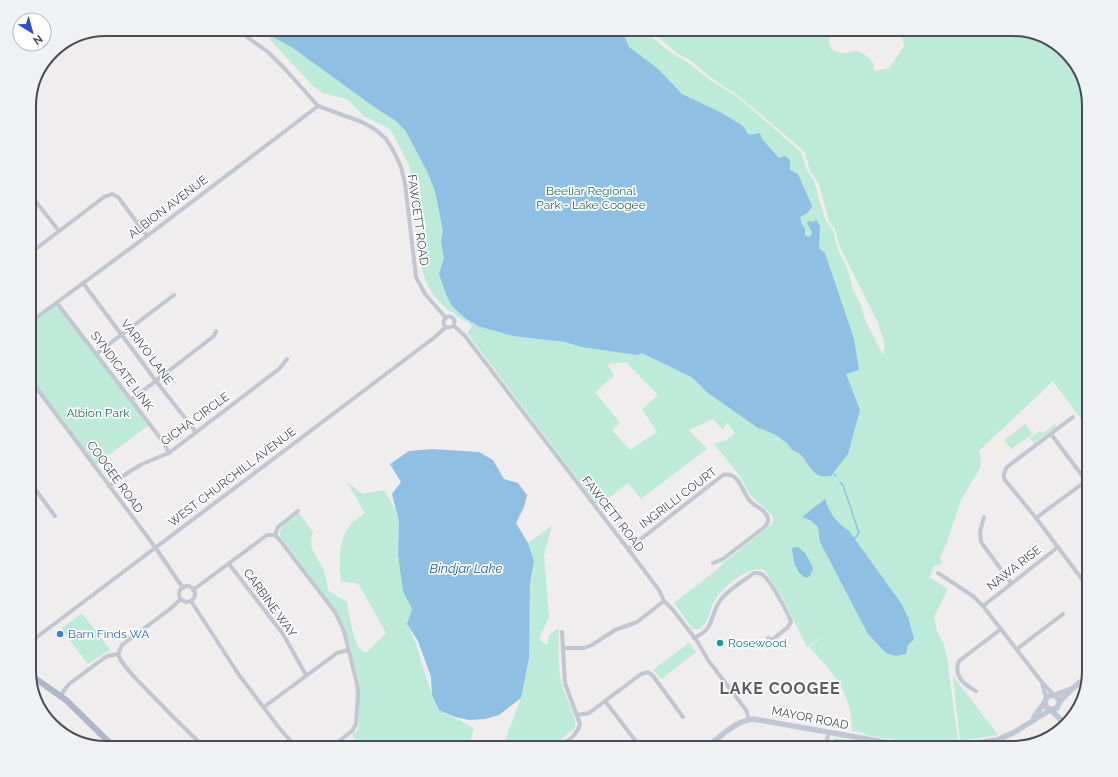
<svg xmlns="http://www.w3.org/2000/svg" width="1118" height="777" font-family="Raleway,sans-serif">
  <rect width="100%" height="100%" fill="#efeded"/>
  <g fill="#beead9" fill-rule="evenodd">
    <path d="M260,29H642L671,53L686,61L707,78L739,98L801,152L807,170L814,181L825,219L833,231L838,250L847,268L853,290L861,305L865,320L883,355L885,344L877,321L840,247L835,230L829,221L819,184L810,171L805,152L740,97L710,77L689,59L678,54L649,29H832C828,40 826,51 841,53C846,54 852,51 857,51C862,52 872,59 874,65C874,66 874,69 874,71L889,68L905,45C900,38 903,35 908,29H1011L1055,42L1079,68L1089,106V430L1053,381L979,451L981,457L980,468L961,500L948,539L940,558L942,564L934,566L929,577L948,589L934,617L937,632L944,644L947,658L958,741L934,744L912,743L866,735L862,732L852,731C852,692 834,674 809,647L825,634L807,647L783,599L765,571C751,562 722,588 715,600C708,612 711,621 699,629H693L674,603L718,569L723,563L771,525L773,521V516L750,495L739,475L714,444L727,440L735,433L727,423L723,430L713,419L689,430L707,449L641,499L628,483L598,506L467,333L472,327L469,323L456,316L455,313L449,311L434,296L426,282L422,270L424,248L423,233L426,225L425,221L422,219L415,205L409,165L392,132L388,128L364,116L349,101L343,98L323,93L315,88ZM626,362L658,395L642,409L657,432L630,450L612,430L620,423L595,392L614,376L607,364Z"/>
    <path d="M57,303L150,424L94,466L29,378V323Z"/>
    <path d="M1025,424L1033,434L1011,449L1004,440Z"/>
    <path d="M1055,424L1057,426L1034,443L1030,438L1040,431L1042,434Z"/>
    <path d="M347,482L362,494L384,490L395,509L399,522L398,555L403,591L412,609L407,624L415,641L432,695L439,710L474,728L469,748H361L352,735L358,730L359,726V683L345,627L334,608L280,536C278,525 292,519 299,513L313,532C306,551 319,557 324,571C326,577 327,585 328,591L347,602C348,611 354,643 360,649C362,651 364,651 366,653L386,633L358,583L341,582C339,562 338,542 350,525C353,520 360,517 365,513Z"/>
    <path d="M552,526L544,555L549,616L539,639L547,645L549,635L559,628C559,646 557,667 562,684C565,699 577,713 575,728L550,748H502L521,698L529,617L530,583L534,561L528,543Z"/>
    <path d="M82,613L110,650L88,664L61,629Z"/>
    <path d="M689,643L696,652L661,679L653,670Z"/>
    <path d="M953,676L998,735L960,741Z"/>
    <path d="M834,738L849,740L845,748H829Z"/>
    <path d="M852,741L888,748H848Z"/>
  </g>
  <path fill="#f0eede" d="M1003,442L1008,449L996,457L992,451Z"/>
  <g fill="#8fbfe3">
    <path d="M268,29H619L623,33L629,47L657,68L682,94L720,112L743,126L749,135L760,133L762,139L779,158L785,156L790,160V170L798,174L812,206C810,212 806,214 800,217L802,225L805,228V235L810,237L812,232L807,223L809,221L814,222L816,219L820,226L819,248L825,253L854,339L859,370L846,374L860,410L848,454L831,476C827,476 821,477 818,475C805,467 807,454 792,450C787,439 769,431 758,428L708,393L693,378L642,353L637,355L582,347L565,342L513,336L478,326L465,318L452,306L446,294L439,274L444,258L441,241L443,231L435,191L427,171L405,130L395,120L380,111L348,88L293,48L273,37Z"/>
    <path d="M432,449L479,452L493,460L504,479L518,483L527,495L524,507L516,523L528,543L534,561L530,583L529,658L521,698L499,715L485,719L469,720L455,717L439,710L432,695L431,677L418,641L407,624L412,609L403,591L398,555L399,522L392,494L401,482L390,464L409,451Z"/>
    <path d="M825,499C830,514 836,522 849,531L901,603L908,617L914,639L908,645L906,654L896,656L886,653L868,634L820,542L818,527L810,520L802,517Z"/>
    <path d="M798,547L806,554L813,568L810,576L806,578C795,572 793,560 792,548Z"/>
  </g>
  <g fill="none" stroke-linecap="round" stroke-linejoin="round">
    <g stroke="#8fbfe3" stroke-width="1.5">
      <path d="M834,474L836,476"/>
      <path d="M840,482L843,485L859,533L854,539"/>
    </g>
    <g stroke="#c1c6d1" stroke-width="4">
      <path d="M236,29L268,52L285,69L318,106L362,122L376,130L386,139L393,150L401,167L405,183L416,277L425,294L446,318"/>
      <path d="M29,193L59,231"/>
      <path d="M29,254L104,197L112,194L118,197L147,236"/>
      <path d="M83,283L156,381L196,432"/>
      <path d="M57,303L164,443L169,453"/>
      <circle cx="449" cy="322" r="5.5"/>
      <path d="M29,323L147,236L318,106"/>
      <path d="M454,326L465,336L628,549L659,590L664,601L673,610L697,641L708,660L746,710L749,720"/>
      <path d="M96,354L174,295"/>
      <path d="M29,378L155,547L183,588"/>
      <path d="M29,394L37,388"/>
      <path d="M131,400L214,336L216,331"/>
      <path d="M1073,417L1007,467C1004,472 1003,475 1005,480L1036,518L1084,582L1089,586"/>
      <path d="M1051,434L1089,485"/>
      <path d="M29,481L55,516"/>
      <path d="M109,486L129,472L142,464L169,453L279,369L287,359"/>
      <path d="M984,517L980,532L981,542L1011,583"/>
      <path d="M1036,518L1086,481"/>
      <path d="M275,535L278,527L298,511"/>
      <path d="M628,549L723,475C740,471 741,492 751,502C756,507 768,511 768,520C768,524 765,527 762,529L723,559L713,563"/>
      <path d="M229,564L283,634L306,675"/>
      <path d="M938,573L973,596L983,606L1041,681L1054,695"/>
      <circle cx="187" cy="594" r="8"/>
      <path d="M193,590L267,535H275L279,539L335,612L344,631L357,684L358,693L356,724L352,731L330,748"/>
      <path d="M181,599L170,609L122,645L118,654C122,666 134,676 143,686C163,707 184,728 205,748"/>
      <path d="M191,601L239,675L280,729L297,748"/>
      <path d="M983,606L1058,547"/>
      <path d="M694,638C716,628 709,616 720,601C727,590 744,581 754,573C758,573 760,572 763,575C771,581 788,613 791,622L788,627L772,640L768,638"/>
      <path d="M29,643L435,337L446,327"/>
      <path d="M563,648H584L592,645L615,630L637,622L664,601"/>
      <path d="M1017,649L1063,614"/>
      <path d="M1042,683L1046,697"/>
      <path d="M976,691C964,685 953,676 959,661L1001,629"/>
      <path d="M60,696L69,684L107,656L118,654"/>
      <path d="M605,701L641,748"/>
      <path d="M264,707L337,653L348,650"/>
      <path d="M577,715L589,713L641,674L648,672L653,676L683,717"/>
      <path d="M983,743L984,748"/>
      <path d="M558,748C567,741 577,736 580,724L565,683L562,632"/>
      <path d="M824,748L829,733"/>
    </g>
    <g stroke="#c1c6d4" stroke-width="5.5">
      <path d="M1055,695L1071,689"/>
      <path d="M1060,701L1073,688L1087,677"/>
      <path d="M1051,710L1065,724"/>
      <path d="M1034,717L1044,703"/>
      <path d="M706,748C720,737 735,721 753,719L918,748"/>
      <path d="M941,748L997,740L1013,733L1050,710L1057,708L1060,701L1055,695L1048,696L1045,701L1046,707L1050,710"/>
    </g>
    <path stroke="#afb6c9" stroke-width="6" d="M29,674L66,700L115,748"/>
  </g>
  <circle fill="#3f7fe0" stroke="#fff" stroke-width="1.5" cx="60" cy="634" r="4"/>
  <circle fill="#0f9aa8" stroke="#fff" stroke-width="1.5" cx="720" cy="643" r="4"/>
  <g text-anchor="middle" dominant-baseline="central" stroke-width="3.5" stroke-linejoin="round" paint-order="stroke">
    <g font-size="12" fill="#1f725b" stroke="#fff">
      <text x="591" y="191">Beeliar Regional<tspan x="591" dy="14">Park - Lake Coogee</tspan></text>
      <text x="98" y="413">Albion Park</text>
    </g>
    <g font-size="12" fill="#474c58" stroke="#fff">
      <text transform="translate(168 207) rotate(-37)">ALBION AVENUE</text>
      <text transform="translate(418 220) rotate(82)">FAWCETT ROAD</text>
      <text transform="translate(147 352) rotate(53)">VARIVO LANE</text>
      <text transform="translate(122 371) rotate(53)">SYNDICATE LINK</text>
      <text transform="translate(195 419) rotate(-36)">GICHA CIRCLE</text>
      <text transform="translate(115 477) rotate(54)">COOGEE ROAD</text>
      <text transform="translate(232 477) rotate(-37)">WEST CHURCHILL AVENUE</text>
      <text transform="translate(678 498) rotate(-37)">INGRILLI COURT</text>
      <text transform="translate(613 514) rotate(52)">FAWCETT ROAD</text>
      <text transform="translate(1014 568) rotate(-38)">NAWA RISE</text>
      <text transform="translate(270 603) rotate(54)">CARBINE WAY</text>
      <text transform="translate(810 718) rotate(11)">MAYOR ROAD</text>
    </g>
    <g font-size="12" fill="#366cbe" stroke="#fff" text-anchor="start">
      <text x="68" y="634">Barn Finds WA</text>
    </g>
    <g font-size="12" fill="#0d838f" stroke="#fff" text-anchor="start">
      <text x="728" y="643">Rosewood</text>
    </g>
    <g font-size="13" font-style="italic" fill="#196399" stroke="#fff">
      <text x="466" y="568">Bindjar Lake</text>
    </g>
    <g font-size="16" font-weight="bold" letter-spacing="1" fill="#5a5c61" stroke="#fff">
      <text x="780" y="688">LAKE COOGEE</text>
    </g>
  </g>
  <path d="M0 0H1118V777H0ZM106 36H1012A70 70 0 0 1 1082 106V671A70 70 0 0 1 1012 741H106A70 70 0 0 1 36 671V106A70 70 0 0 1 106 36Z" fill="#f0f1f2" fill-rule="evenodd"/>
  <path fill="none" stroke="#474c58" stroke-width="2" d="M106 36H1012A70 70 0 0 1 1082 106V671A70 70 0 0 1 1012 741H106A70 70 0 0 1 36 671V106A70 70 0 0 1 106 36Z"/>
  <g transform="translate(32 32) rotate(143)"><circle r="19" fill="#ffffff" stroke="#b5b7bc"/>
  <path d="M0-3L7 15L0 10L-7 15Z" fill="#294dcd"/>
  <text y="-6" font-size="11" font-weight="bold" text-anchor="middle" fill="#474c58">N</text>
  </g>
</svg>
